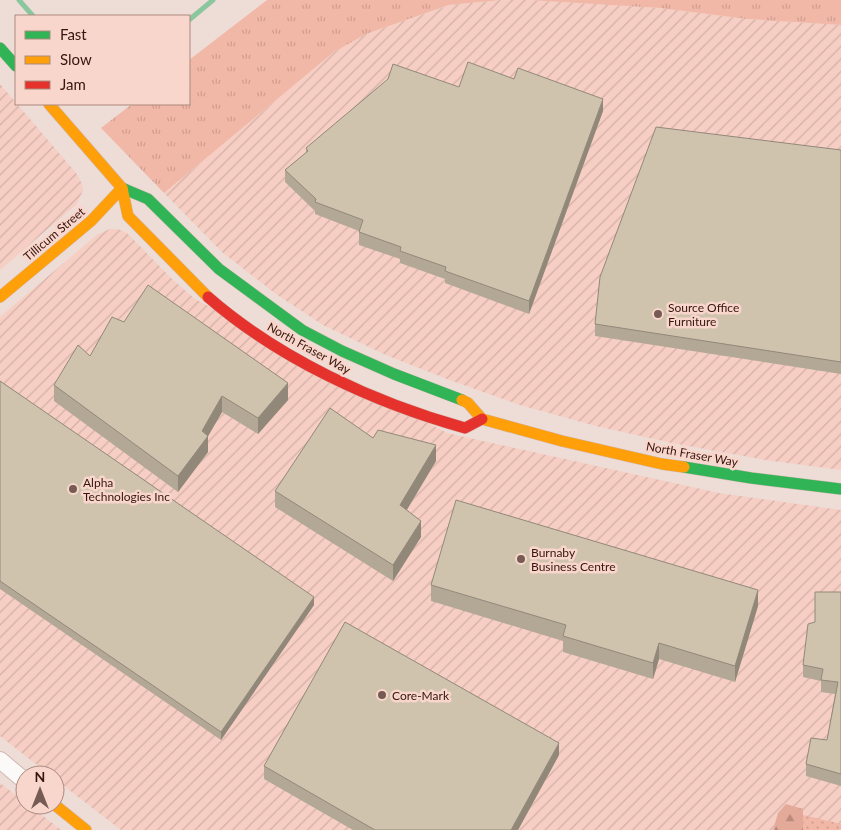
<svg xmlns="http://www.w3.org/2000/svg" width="841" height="830" font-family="Lato,sans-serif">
  <defs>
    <pattern id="industrial-furrows" width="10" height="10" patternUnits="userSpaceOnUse" patternTransform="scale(1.25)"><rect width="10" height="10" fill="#f6cec3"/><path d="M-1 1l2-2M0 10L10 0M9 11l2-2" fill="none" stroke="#d4b0a6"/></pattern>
    <pattern id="grass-dots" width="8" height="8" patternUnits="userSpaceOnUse" patternTransform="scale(1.25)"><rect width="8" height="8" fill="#f2b8a7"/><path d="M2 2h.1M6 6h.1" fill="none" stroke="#d09d8f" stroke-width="1.8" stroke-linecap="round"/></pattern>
    <pattern id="forest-firs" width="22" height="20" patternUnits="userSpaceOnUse" patternTransform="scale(1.25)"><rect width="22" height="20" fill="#e4aa99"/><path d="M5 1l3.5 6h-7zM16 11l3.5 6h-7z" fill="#ba897b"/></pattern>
    <pattern id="park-tufts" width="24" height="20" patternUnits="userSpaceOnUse" patternTransform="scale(1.25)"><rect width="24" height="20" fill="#f2b8a7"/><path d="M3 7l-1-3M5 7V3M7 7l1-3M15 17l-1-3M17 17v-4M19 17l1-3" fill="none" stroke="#d09d8f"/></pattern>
  </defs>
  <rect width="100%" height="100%" fill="#eedcd6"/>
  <g fill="url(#industrial-furrows)">
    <path d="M501,0H529L660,8L747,19L841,25V470L765,460L672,443L596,426L520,405L447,379L386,355L323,325L276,294L222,252L164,193L334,52L366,34L450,5Z"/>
    <path d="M0,84L76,173L82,184L83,190L77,204L0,270Z"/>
    <path d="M110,229H118L127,233L172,279L195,299L447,433L719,493L841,510V825L778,814L773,830H121L55,779V775H50L0,736V317L98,234Z"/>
    <path d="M0,783L25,802V805H29L61,830H0Z"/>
  </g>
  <path fill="url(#grass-dots)" d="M803,815L841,824V830H803Z"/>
  <path fill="url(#forest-firs)" d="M786,804L803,809V830H773L778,813Z"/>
  <g fill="url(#park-tufts)">
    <path d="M267,0H501L449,5L366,34L334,52L164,193L101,128L132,104H189V60Z"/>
    <path d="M529,0H841V25L747,19L660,8Z"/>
  </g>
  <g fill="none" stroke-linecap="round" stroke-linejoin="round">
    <g stroke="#8ac69e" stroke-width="5">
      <path d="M19,0L33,16"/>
      <path d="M189,20L213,0"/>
    </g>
    <g stroke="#d0b8b0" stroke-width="18">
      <path id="street" d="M0,760L25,781"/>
    </g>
    <g stroke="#d0b8b0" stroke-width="12">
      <g id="fast">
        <path d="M0,48L16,66"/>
        <path d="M122,188L148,199L219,269L302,330L342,351L394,374L462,400"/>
        <path d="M684,467L751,478L841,489"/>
      </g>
    </g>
    <g stroke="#d0b8b0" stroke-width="12">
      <g id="slow">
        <path d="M49,104L122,188L128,216L208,297"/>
        <path d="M0,297L91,221L122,188"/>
        <path d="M462,400L468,403L482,419L562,441L662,464L684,467"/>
        <path d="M55,805L86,830"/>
      </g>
    </g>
    <g stroke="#d0b8b0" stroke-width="12">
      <path id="jam" d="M208,297C279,359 375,403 465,428L482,419"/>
    </g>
    <use href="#street" stroke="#fcfaf9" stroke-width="16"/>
    <use href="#fast" stroke="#30b455" stroke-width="11"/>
    <use href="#slow" stroke="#ff9f0a" stroke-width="11"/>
    <use href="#jam" stroke="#e5322d" stroke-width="11"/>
  </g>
  <g fill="#b3a896">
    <path d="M459,87L603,111L529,314L445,283V279L400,263V259L359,245V231L315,214V211L285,182V170L306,153V148Z"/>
    <path d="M841,150V374L595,336V324Z"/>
    <path d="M124,322L288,400L258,434L222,412L208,436V452L178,492L54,401V385L90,356Z"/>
    <path d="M0,381L314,605L221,740L0,589Z"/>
    <path d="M373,438L436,461L407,510L421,537L393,581L275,507V491Z"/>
    <path d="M431,585L758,606L735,682L659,659L653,679L563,652V641L431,601Z"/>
    <path d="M841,592V786L806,776V764L827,740L835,694L821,692V681L803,677V665L815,622Z"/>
    <path d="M559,755L518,830H353L264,779V766Z"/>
  </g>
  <g fill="#92887a">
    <path d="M603,99V111L529,314V301Z"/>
    <path d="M288,383V400L258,434V418Z"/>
    <path d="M222,396V412L207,438L208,436V452L178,492V476L202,431Z"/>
    <path d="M436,445V461L400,521V505Z"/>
    <path d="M421,521V537L393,581V565Z"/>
    <path d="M758,590V606L735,682V666Z"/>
    <path d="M314,597V605L221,740V732Z"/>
    <path d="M659,643V659L653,679V663Z"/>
    <path d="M559,743V755L518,830H511Z"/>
  </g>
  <g fill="#d0c3ae" stroke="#92887a">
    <path d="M468,62L514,79L518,68L603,99L529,301L445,271L446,267L400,251L401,247L359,232L363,220L315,202L316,199L285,170L308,151L306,148L388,79L393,64L459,87Z"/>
    <path d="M656,127L841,150V362L595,324L600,277Z"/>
    <path d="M148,285L288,383L258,418L222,396L202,431L208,436L178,476L54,385L78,345L90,356L112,317L124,322Z"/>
    <path d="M0,381L314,597L221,732L0,581Z"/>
    <path d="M330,408L373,438L378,430L436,445L400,505L421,521L393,565L275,491Z"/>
    <path d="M456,500L758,590L735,666L659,643L653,663L563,636L566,625L431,585Z"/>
    <path d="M815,592H841V774L806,764L811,738L827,740L838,682L821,680L823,669L803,665L808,624L815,622Z"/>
    <path d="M345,622L559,743L511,830H375L264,766Z"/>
  </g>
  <g fill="#765b54" stroke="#f9d6cb" stroke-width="2">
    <circle cx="658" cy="314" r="5"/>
    <circle cx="73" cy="489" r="5"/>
    <circle cx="521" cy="559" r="5"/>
    <circle cx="382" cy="695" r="5"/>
  </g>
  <g text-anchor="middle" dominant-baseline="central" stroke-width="5" stroke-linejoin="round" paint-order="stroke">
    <g font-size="12" fill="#36160e" stroke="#f9d6cb">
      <text transform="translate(54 234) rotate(-40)">Tillicum Street</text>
      <text transform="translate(309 348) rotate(29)">North Fraser Way</text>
      <text transform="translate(692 454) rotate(10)">North Fraser Way</text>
    </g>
    <g font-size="12" fill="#36160e" stroke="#f9d6cb" text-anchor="start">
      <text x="668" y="307">Source Office<tspan x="668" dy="14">Furniture</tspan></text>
      <text x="83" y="482">Alpha<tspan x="83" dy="14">Technologies Inc</tspan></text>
      <text x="531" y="552">Burnaby<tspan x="531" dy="14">Business Centre</tspan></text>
      <text x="392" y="695">Core-Mark</text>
    </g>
  </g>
  <rect x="15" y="15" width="175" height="90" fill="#f9d6cb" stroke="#ab897f"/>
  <rect x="25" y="31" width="25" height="8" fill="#30b455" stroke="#ab897f"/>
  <text x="60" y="40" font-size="15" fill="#36160e">Fast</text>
  <rect x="25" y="56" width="25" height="8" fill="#ff9f0a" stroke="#ab897f"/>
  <text x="60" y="65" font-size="15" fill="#36160e">Slow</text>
  <rect x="25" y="81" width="25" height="8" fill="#e5322d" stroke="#ab897f"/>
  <text x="60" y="90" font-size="15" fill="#36160e">Jam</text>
  <g transform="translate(40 790)"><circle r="24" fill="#f9d6cb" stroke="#ab897f"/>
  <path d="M0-4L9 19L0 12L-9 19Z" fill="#765b54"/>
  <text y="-8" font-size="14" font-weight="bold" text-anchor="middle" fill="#36160e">N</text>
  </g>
</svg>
